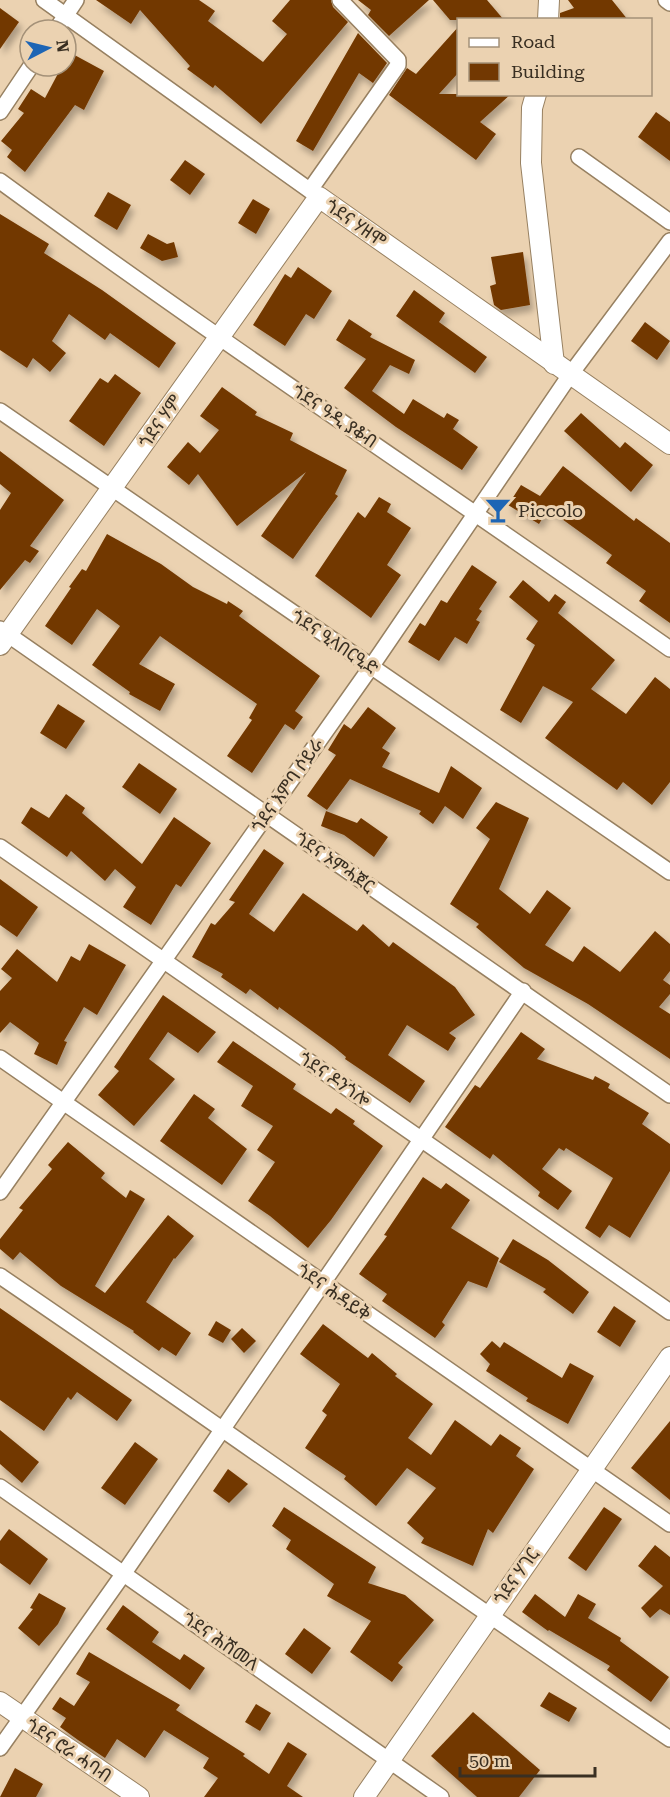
<svg xmlns="http://www.w3.org/2000/svg" width="670" height="1797" font-family="'Roboto Serif','Noto Sans Ethiopic',serif">
  <defs>
    <filter id="shadow"><feDropShadow dx="3.5" dy="6" stdDeviation="3" flood-color="#0004"/></filter>
  </defs>
  <rect width="100%" height="100%" fill="#ebd2b1"/>
  <g fill="#723802" filter="url(#shadow)">
    <path d="M96,0H199L215,11L208,21L263,62L287,34L272,21L290,0H331L333,7L348,22L261,124L215,85L213,88L187,69L190,66L140,10L131,24Z"/>
    <path d="M358,0H429L389,36L368,15L371,10Z"/>
    <path d="M433,0H487L504,20H450Z"/>
    <path d="M568,0H612L628,20H560V13L574,8Z"/>
    <path d="M0,8L19,22L0,49Z"/>
    <path d="M459,26V72L439,94H511L480,122L496,134L476,160L389,95L407,68L416,74Z"/>
    <path d="M358,33L387,63L373,83L359,73L313,151L296,141Z"/>
    <path d="M69,52L104,71L84,110L75,105L25,172L7,157L12,150L1,141L24,113L18,109L31,89L45,98L62,66H66Z"/>
    <path d="M656,112L670,122V161L638,137Z"/>
    <path d="M185,160L205,174L190,195L170,180Z"/>
    <path d="M108,192L131,205L117,230L94,216Z"/>
    <path d="M253,199L270,209L256,234L238,223Z"/>
    <path d="M0,214L49,244L44,253L102,290L176,343L159,368L110,333L105,340L69,314L52,341L66,353L50,372L33,358L27,368L0,350Z"/>
    <path d="M148,234L167,244L174,242L178,257L162,261L140,248Z"/>
    <path d="M523,252L530,305L501,310L494,305L490,286L496,284L491,257Z"/>
    <path d="M298,267L332,291L314,319L306,314L285,346L253,325L285,274L291,278Z"/>
    <path d="M414,290L445,313L439,322L487,357L475,373L396,316Z"/>
    <path d="M349,319L372,334L370,337L415,360L409,374L390,365L372,391L404,414L413,399L444,418L447,413L459,420L453,429L478,447L462,470L396,427L344,388L366,359L336,340Z"/>
    <path d="M645,322L670,341L657,360L631,341Z"/>
    <path d="M115,374L141,393L104,446L69,421L100,378L108,383Z"/>
    <path d="M222,387L257,412L255,415L293,433L290,440L347,470L335,494L338,496L293,559L261,536L306,472L237,526L198,474L189,485L167,467L188,442L200,453L219,430L200,416Z"/>
    <path d="M581,413L620,448L625,442L653,465L631,492L564,431Z"/>
    <path d="M0,451L64,500L30,546L39,551L30,563L25,560L0,590V510L11,493L0,484Z"/>
    <path d="M563,466L634,521L636,518L670,543V623L639,601L646,591L606,563L612,555L548,509L539,524L508,505L521,485L540,496Z"/>
    <path d="M379,497L391,504L387,512L411,528L387,565L401,575L371,618L315,576L358,512L365,518Z"/>
    <path d="M107,534L161,564L193,587L227,604L228,601L243,611L239,616L320,676L295,711L303,717L294,730L285,724L252,773L227,756L252,720L249,718L257,704L160,636L139,664L175,684L160,711L129,694L130,692L92,665L120,626L97,609L72,645L45,626L71,588L69,587L82,569L86,571Z"/>
    <path d="M472,565L497,582L479,609L482,611L476,620L480,622L467,644L455,637L439,661L408,642L420,623L425,626L441,600L447,603Z"/>
    <path d="M523,580L549,602L555,594L566,602L558,613L615,660L591,689L626,714L655,677L670,689V782L652,805L623,782L617,790L545,738L573,702L543,686L521,723L500,710L535,645L526,639L538,621L509,597Z"/>
    <path d="M58,704L85,721L66,749L40,733Z"/>
    <path d="M368,707L396,728L382,748L390,753L382,767L439,793L451,766L482,788L463,819L445,806L433,824L419,814L421,811L350,779L327,810L307,796L336,755L328,750L344,724L351,729Z"/>
    <path d="M139,763L177,789L160,814L122,787Z"/>
    <path d="M66,794L85,808L82,813L142,864L174,817L211,843L181,887L176,884L151,925L123,907L136,887L115,869L105,881L71,851L67,857L21,823L31,807L49,818Z"/>
    <path d="M496,802L529,818L499,889L530,914L547,890L571,908L545,945L573,962L584,946L620,972L655,931L670,944V971L663,980L670,985V994L659,1007L670,1014V1059L588,1004L524,968L476,927L479,924L450,904L490,839L476,828Z"/>
    <path d="M326,811L357,823L361,818L388,837L374,857L344,835L321,826Z"/>
    <path d="M264,849L284,863L249,914L274,932L303,893L357,931L363,924L389,947L393,942L455,987L475,1015L449,1033L456,1038L448,1051L407,1025L388,1055L425,1081L410,1103L345,1059L346,1057L334,1047L279,1007L278,1010L250,989L246,994L221,977L223,974L192,957L211,923L215,925L235,902L229,900Z"/>
    <path d="M0,879L38,907L17,937L0,925Z"/>
    <path d="M89,944L126,965L97,1015L84,1007L64,1041L67,1042L57,1065L34,1054L39,1043L10,1022L0,1033V991L12,978L1,969L17,949L57,982L71,956L80,961Z"/>
    <path d="M163,995L216,1032L198,1053L168,1032L149,1059L175,1079L134,1126L98,1095L119,1071L114,1067Z"/>
    <path d="M521,1032L545,1049L537,1059L593,1080L595,1076L610,1084L608,1088L649,1113L642,1124L670,1144V1171L630,1238L609,1225L600,1238L585,1228L613,1178L566,1148L564,1151L559,1148L542,1169L572,1191L558,1210L538,1196L540,1192L493,1154L490,1159L445,1127L475,1085L480,1088Z"/>
    <path d="M233,1041L296,1084L293,1089L331,1114L336,1108L355,1121L353,1124L383,1146L331,1220L308,1248L270,1216L248,1201L275,1162L257,1150L273,1126L241,1106L253,1086L217,1062Z"/>
    <path d="M194,1094L215,1109L208,1118L247,1149L222,1185L160,1141Z"/>
    <path d="M68,1142L105,1173L101,1178L126,1198L130,1190L145,1199L95,1286L105,1293L168,1215L194,1236L175,1259L174,1258L146,1302L191,1333L176,1356L162,1347L159,1351L133,1332L134,1331L61,1286L20,1252L13,1260L0,1249V1239L23,1210L19,1208L52,1169L48,1165Z"/>
    <path d="M423,1177L441,1189L446,1183L470,1200L451,1228L499,1258L487,1288L468,1281L442,1322L445,1325L435,1338L382,1301L387,1294L359,1274L387,1236L384,1235Z"/>
    <path d="M513,1239L548,1260L589,1292L573,1314L543,1292L546,1289L499,1262Z"/>
    <path d="M614,1306L636,1321L620,1347L597,1332Z"/>
    <path d="M0,1308L132,1400L117,1421L77,1392L71,1400L68,1397L44,1431L0,1400Z"/>
    <path d="M216,1321L231,1330L223,1343L208,1335Z"/>
    <path d="M323,1324L368,1358L372,1353L397,1374L395,1376L433,1404L408,1438L431,1455L455,1420L491,1446L500,1434L521,1448L516,1456L534,1469L493,1533L488,1529L473,1566L421,1543L424,1538L407,1523L436,1488L407,1468L376,1506L344,1479L346,1476L305,1448L327,1415L322,1411L340,1384L300,1354Z"/>
    <path d="M242,1328L256,1341L244,1353L231,1339Z"/>
    <path d="M492,1341L500,1348L504,1342L562,1378L570,1363L594,1376L568,1424L526,1401L528,1398L486,1371L490,1364L480,1354Z"/>
    <path d="M670,1421V1500L631,1468Z"/>
    <path d="M0,1430L39,1462L22,1483L0,1464Z"/>
    <path d="M135,1442L158,1459L125,1505L101,1488Z"/>
    <path d="M228,1469L248,1484L229,1503L213,1491Z"/>
    <path d="M284,1507L376,1567L368,1583L405,1595L434,1620L398,1663L403,1667L392,1682L350,1652L371,1621L327,1596L334,1584L286,1549L291,1540L272,1526Z"/>
    <path d="M604,1507L622,1519L586,1571L568,1558Z"/>
    <path d="M9,1529L48,1559L30,1585L0,1563V1541Z"/>
    <path d="M655,1545L670,1557V1615L660,1609L650,1618L641,1608L663,1586L638,1566Z"/>
    <path d="M39,1593L66,1608L58,1624L39,1646L18,1628L33,1609L30,1608Z"/>
    <path d="M535,1594L565,1617L578,1594L596,1604L588,1618L621,1638L620,1641L669,1677L651,1702L607,1670L610,1666L549,1630L548,1631L522,1612Z"/>
    <path d="M123,1605L159,1632L152,1642L180,1660L184,1654L205,1668L190,1690L106,1629Z"/>
    <path d="M304,1628L331,1648L312,1674L285,1654Z"/>
    <path d="M89,1652L180,1705L176,1710L245,1754L243,1756L269,1774L288,1742L307,1754L287,1786L303,1797H204L218,1778L203,1768L209,1758L164,1730L145,1758L117,1739L105,1758L78,1740L60,1727L66,1718L52,1709L60,1697L74,1706L90,1682L76,1674Z"/>
    <path d="M549,1692L577,1708L569,1722L540,1706Z"/>
    <path d="M256,1704L271,1713L260,1731L245,1722Z"/>
    <path d="M473,1712L540,1770L519,1797H477L431,1756Z"/>
    <path d="M15,1768L43,1784L36,1797H0Z"/>
  </g>
  <g fill="none" stroke-linecap="round" stroke-linejoin="round">
    <g stroke="#978061" stroke-width="18">
      <g id="minor">
        <path d="M44,0L319,197"/>
        <path d="M666,0L670,3"/>
        <path d="M56,30L76,0"/>
        <path d="M0,112L31,66"/>
        <path d="M579,157L670,222"/>
        <path d="M0,181C220,342 447,492 670,649"/>
        <path d="M310,190L398,65V60L340,0"/>
        <path d="M0,411L670,872"/>
        <path d="M0,629L670,1095"/>
        <path d="M0,847L670,1312"/>
        <path d="M0,1058L670,1524"/>
        <path d="M0,1192L371,667L570,375L670,241"/>
        <path d="M0,1276C225,1429 445,1587 670,1739"/>
        <path d="M0,1487L441,1797"/>
        <path d="M0,1748L124,1573L523,991"/>
      </g>
    </g>
    <g stroke="#978061" stroke-width="22">
      <g id="tertiary">
        <path d="M548,20L549,0"/>
        <path d="M536,94L532,108L531,163L554,364"/>
        <path d="M0,645L319,197L670,444"/>
        <path d="M0,1702L139,1797"/>
        <path d="M364,1797L670,1357"/>
      </g>
    </g>
    <use href="#minor" stroke="#fff" stroke-width="15"/>
    <use href="#tertiary" stroke="#fff" stroke-width="20"/>
  </g>
  <defs>
    <g id="bar-bare" transform="scale(2.07)"><path d="M-6-5H6L.8 .8V4.5H3.5V6h-7V4.5H-.8V.8Z" fill="#1d65b5" stroke="#ebd2b1" stroke-width="2.5" paint-order="stroke"/></g>
  </defs>
  <g fill-rule="evenodd">
    <use href="#bar-bare" x="498" y="510"/>
  </g>
  <g text-anchor="middle" dominant-baseline="central" stroke-width="6" stroke-linejoin="round" paint-order="stroke">
    <g font-size="18" fill="#392f22" stroke="#ebd2b1">
      <text transform="translate(356 223) rotate(35)">ጎደና ሃዘሞ</text>
      <text transform="translate(335 416) rotate(34)">ጎደና ዓዲ ያቆብ</text>
      <text transform="translate(160 421) rotate(-55)">ጎደና ሃም</text>
      <text transform="translate(335 642) rotate(34)">ጎደና ዒላበርዒድ</text>
      <text transform="translate(287 785) rotate(-55)">ጎደና እምባ ሶይራ</text>
      <text transform="translate(335 862) rotate(35)">ጎደና ኦምሓጀር</text>
      <text transform="translate(335 1079) rotate(34)">ጎደና ዶንጎሎ</text>
      <text transform="translate(334 1292) rotate(35)">ጎደና ሕዳይቅ</text>
      <text transform="translate(516 1576) rotate(-55)">ጎደና ሃገር</text>
      <text transform="translate(221 1641) rotate(35)">ጎደና ሕሽመለ</text>
      <text transform="translate(69 1750) rotate(34)">ጎደና ሮራ ሓባብ</text>
    </g>
    <g font-size="18" fill="#392f22" stroke="#ebd2b1" text-anchor="start">
      <text x="518" y="510">Piccolo</text>
    </g>
  </g>
  <rect x="457" y="18" width="195" height="78" fill="#ebd2b1" stroke="#a49178" stroke-width="1.5"/>
  <rect x="469" y="38" width="30" height="9" fill="#ffffff" stroke="#a49178" stroke-width="1.5"/>
  <text x="511" y="48" font-size="18" fill="#392f22">Road</text>
  <rect x="469" y="63" width="30" height="18" fill="#723802" stroke="#a49178" stroke-width="1.5"/>
  <text x="511" y="78" font-size="18" fill="#392f22">Building</text>
  <g transform="translate(48 48) rotate(83)"><circle r="28" fill="#ebd2b1" stroke="#a49178" stroke-width="1.5"/>
  <path d="M0-4.5L10 22L0 15L-10 22Z" fill="#1d65b5"/>
  <text y="-9" font-size="16" font-weight="bold" text-anchor="middle" fill="#392f22">N</text>
  </g>
  <path d="M460 1767v9h135v-9" fill="none" stroke="#392f22" stroke-width="3"/>
  <text x="469" y="1767" font-size="18" fill="#392f22" stroke="#ebd2b1" stroke-width="4.5" paint-order="stroke">50 m</text>
</svg>
